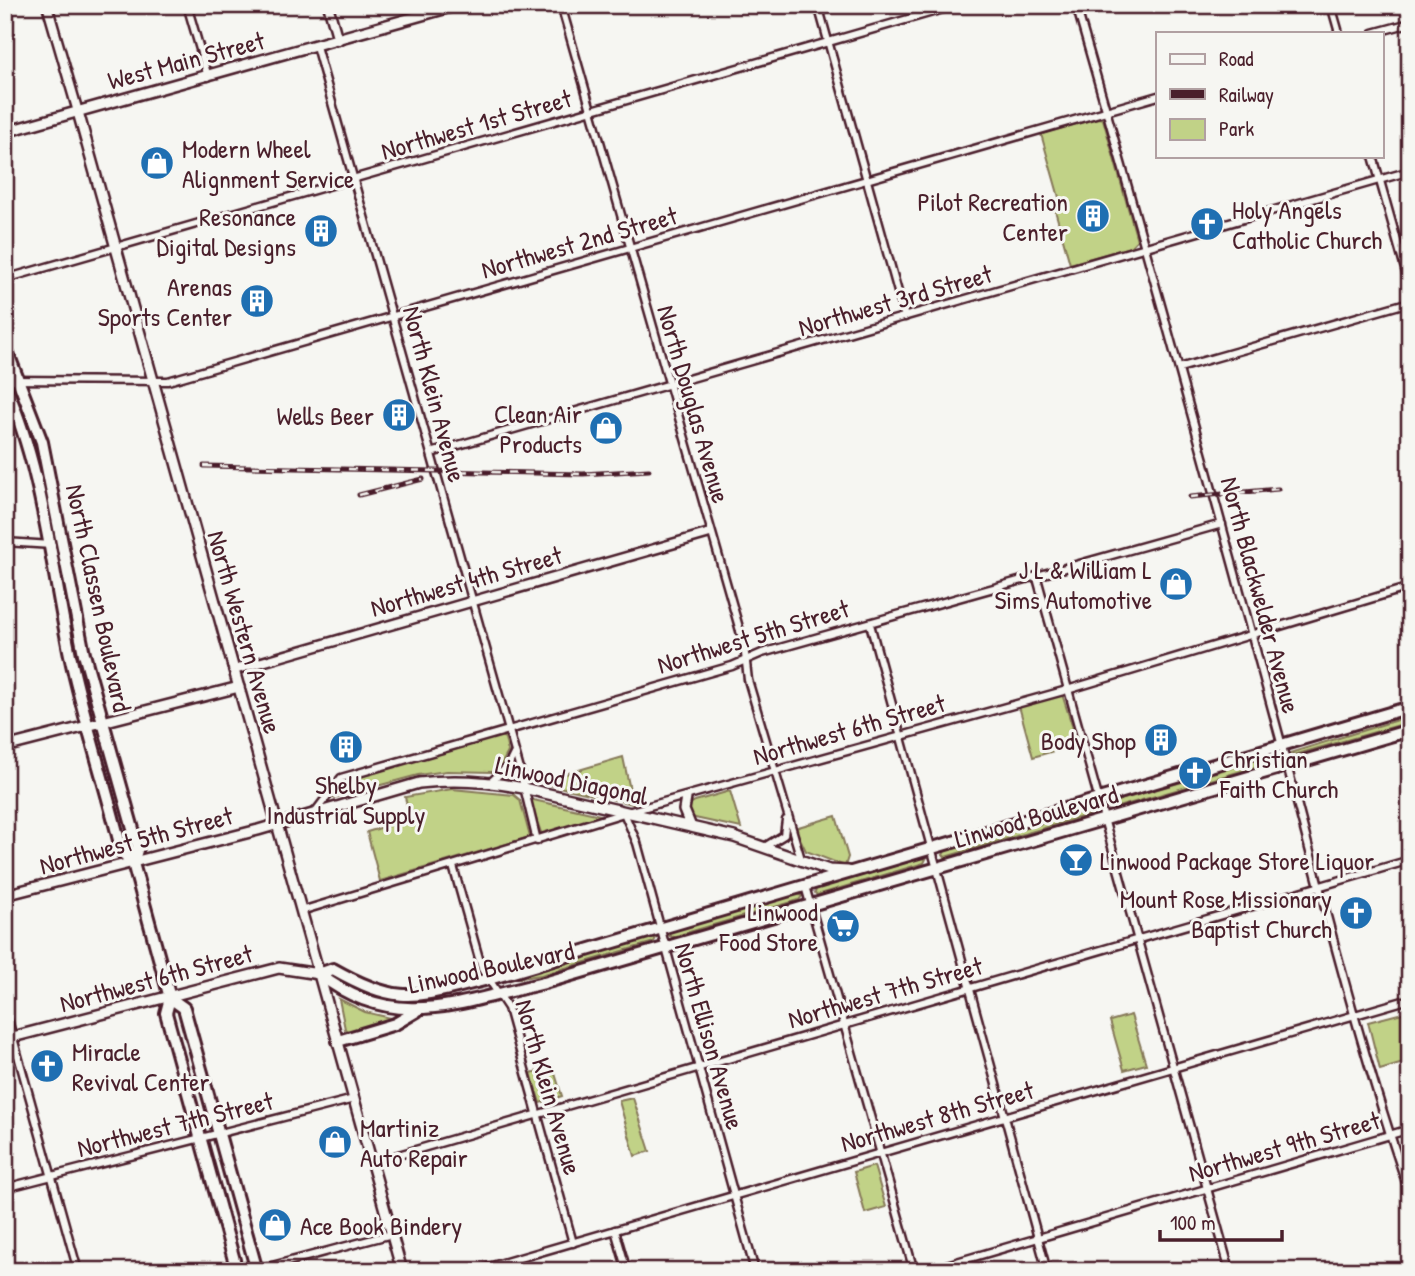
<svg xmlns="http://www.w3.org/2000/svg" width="1415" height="1276" font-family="'Patrick Hand',sans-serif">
  <rect width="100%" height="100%" fill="#f6f6f2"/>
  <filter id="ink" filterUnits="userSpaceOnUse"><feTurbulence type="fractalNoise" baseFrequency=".0143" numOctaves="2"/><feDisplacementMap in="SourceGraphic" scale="14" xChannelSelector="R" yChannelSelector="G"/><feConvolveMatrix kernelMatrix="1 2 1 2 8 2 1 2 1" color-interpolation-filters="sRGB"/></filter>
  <g filter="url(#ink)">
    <g fill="#c1d287" stroke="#867859" stroke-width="2">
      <path d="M1098,118L1103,119L1137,240L1130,247L1070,264L1053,203L1060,201L1041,134Z"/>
      <path d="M1062,694L1078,744L1033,757L1019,706Z"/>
      <path d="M1410,716V722L1294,755L1290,753Z"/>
      <path d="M501,736L505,738L508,752L500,767L492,772L447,771L418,775L329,799L342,782Z"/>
      <path d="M1274,755L1276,761L1111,809L1107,807L1110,803Z"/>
      <path d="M623,757L633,804L537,782H538Z"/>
      <path d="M452,789L514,795L520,800L530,837L380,881L367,832L410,819L405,797Z"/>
      <path d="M730,791L741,828L695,818L688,813L690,804L695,801Z"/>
      <path d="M529,799L600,815V817L542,835Z"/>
      <path d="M1091,809L1094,810L1092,814L945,857L943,855L945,851Z"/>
      <path d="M836,816L848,857L845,866L806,851L795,828Z"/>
      <path d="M922,858L926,859L924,863L817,895L815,893L816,889Z"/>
      <path d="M798,894L802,896L799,900L672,937L668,935L670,931Z"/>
      <path d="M652,937L656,938L654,942L541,975L501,981Z"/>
      <path d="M339,999L365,1012L395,1019L349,1032L345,1029Z"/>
      <path d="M1410,1011V1061L1380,1070L1368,1022Z"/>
      <path d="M1131,1015L1146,1064L1124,1070L1110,1021Z"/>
      <path d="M553,1067L562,1096L540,1103L531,1073Z"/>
      <path d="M633,1098L650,1151L635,1156L619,1101Z"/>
      <path d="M874,1166L886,1207L865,1213L854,1172Z"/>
    </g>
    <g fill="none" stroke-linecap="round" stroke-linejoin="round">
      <g stroke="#4a1f2b" stroke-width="11">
        <g id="minor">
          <path d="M187,5L208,77"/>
          <path d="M561,5L744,645L748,680L801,859"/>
          <path d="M818,5L905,317"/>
          <path d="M1076,5C1146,248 1213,491 1279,735C1320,888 1358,1044 1410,1194"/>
          <path d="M1331,5L1339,33"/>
          <path d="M1373,33L1410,23"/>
          <path d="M316,46L519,766L537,841"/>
          <path d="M1373,156L1410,287"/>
          <path d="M5,279L957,5"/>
          <path d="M1179,368L1410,302"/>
          <path d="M5,380L168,381L1158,96"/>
          <path d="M431,453L1410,171"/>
          <path d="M5,542L52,545"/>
          <path d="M1037,578L1230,1271"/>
          <path d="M870,624L1047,1271"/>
          <path d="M492,781L508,766L514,754"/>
          <path d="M315,812L341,778L732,666L762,653L1222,524"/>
          <path d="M624,813L637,843L755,1271"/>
          <path d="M766,846L784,835L786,820"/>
          <path d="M453,866L482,969L508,1008L573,1243"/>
          <path d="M805,886L914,1271"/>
          <path d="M301,911L624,813L1067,690L1410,587"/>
          <path d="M5,1009L78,1271"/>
          <path d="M371,1163L1410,860"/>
          <path d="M5,1188L354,1099"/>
          <path d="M615,1230L627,1271"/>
          <path d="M257,1270L392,1234"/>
          <path d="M475,1271L1410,999"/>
          <path d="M926,1271L1410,1129"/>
        </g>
      </g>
      <g stroke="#4a1f2b" stroke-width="13">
        <g id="tertiary">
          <path d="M47,5L78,112"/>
          <path d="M328,5L338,40"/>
          <path d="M234,670L710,533"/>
        </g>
      </g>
      <g stroke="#4a1f2b" stroke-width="14">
        <g id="secondary">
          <path d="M78,112L402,1271"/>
          <path d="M5,132L458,5"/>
          <path d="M5,747L239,687"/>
          <path d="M686,798L684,810L691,827"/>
          <path d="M5,895L258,830L419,783C455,779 488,781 523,788L734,837L829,870L848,871"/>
          <path d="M5,1039L279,968L319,974"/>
        </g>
      </g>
      <g stroke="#4a1f2b" stroke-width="16">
        <g id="primary">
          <path d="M5,346L42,442L84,654L138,847L133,863"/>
          <path d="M5,385C43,470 51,565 70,655C84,721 106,786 122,852L133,863L136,874L170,998L166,1013L237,1271"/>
          <path d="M319,974C394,1033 460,1002 544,983L1410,730"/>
          <path d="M319,974L333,969C402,1008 416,996 489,979L1410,707"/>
          <path d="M170,998L184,1008L257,1271"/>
          <path d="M338,1041L395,1024L417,1011"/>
        </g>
      </g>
      <use href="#minor" stroke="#f6f6f2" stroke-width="6"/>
      <use href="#tertiary" stroke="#f6f6f2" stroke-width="8"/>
      <use href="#secondary" stroke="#f6f6f2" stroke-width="9"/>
      <use href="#primary" stroke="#f6f6f2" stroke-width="10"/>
      <g stroke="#4a1f2b" stroke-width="5">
        <g id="rail">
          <path d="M204,466L583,474L649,470"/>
          <path d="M359,495L423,479"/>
          <path d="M1190,497L1278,489"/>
        </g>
      </g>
      <use href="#rail" stroke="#f6f6f2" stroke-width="2.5" stroke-dasharray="8" stroke-linecap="butt"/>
    </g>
  </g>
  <defs>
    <g id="shop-disc" transform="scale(1.75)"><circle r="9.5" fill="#1f6fb2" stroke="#f6f6f2"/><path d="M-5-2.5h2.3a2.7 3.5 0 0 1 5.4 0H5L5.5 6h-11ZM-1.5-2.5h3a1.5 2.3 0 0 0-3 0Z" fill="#fff"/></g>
    <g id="building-disc" transform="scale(1.75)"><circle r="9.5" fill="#1f6fb2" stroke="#f6f6f2"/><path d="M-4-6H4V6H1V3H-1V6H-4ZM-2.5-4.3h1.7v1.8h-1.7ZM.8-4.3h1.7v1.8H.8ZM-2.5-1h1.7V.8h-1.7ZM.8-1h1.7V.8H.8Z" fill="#fff"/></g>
    <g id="church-disc" transform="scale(1.75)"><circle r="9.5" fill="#1f6fb2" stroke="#f6f6f2"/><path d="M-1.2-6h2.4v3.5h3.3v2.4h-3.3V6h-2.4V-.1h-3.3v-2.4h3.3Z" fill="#fff"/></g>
    <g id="bar-disc" transform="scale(1.75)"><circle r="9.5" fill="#1f6fb2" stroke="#f6f6f2"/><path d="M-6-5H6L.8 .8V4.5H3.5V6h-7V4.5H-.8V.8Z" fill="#fff"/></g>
    <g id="supermarket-disc" transform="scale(1.75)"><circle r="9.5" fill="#1f6fb2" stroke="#f6f6f2"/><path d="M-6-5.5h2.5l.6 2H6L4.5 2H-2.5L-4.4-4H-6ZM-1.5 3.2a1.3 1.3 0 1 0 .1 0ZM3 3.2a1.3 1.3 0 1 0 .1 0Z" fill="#fff"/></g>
  </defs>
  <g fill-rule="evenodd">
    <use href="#shop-disc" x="157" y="163"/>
    <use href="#building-disc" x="1093" y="216"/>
    <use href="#church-disc" x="1207" y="224"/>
    <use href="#building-disc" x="321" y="231"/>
    <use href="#building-disc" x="257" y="301"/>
    <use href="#building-disc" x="399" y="415"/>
    <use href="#shop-disc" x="606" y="428"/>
    <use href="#shop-disc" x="1176" y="584"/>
    <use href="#building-disc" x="1161" y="740"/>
    <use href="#building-disc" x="346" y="747"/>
    <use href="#church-disc" x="1195" y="773"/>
    <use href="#bar-disc" x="1076" y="860"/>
    <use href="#church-disc" x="1356" y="913"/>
    <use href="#supermarket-disc" x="843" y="926"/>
    <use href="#church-disc" x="47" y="1066"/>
    <use href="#shop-disc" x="335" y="1142"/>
    <use href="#shop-disc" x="275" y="1225"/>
  </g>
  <g text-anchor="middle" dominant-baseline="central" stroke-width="6" stroke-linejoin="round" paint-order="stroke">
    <g font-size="26" fill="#4a1f2b" stroke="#f6f6f2">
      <text transform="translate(186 60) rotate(-15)">West Main Street</text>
      <text transform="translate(476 124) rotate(-16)">Northwest 1st Street</text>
      <text transform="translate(579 242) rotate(-16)">Northwest 2nd Street</text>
      <text transform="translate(895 300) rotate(-16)">Northwest 3rd Street</text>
      <text transform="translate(435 394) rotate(75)">North Klein Avenue</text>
      <text transform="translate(694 404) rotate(74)">North Douglas Avenue</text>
      <text transform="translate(466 581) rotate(-16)">Northwest 4th Street</text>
      <text transform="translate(1261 595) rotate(75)">North Blackwelder Avenue</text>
      <text transform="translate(99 598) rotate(78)">North Classen Boulevard</text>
      <text transform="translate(245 632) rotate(74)">North Western Avenue</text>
      <text transform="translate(753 636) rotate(-17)">Northwest 5th Street</text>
      <text transform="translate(849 729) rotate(-16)">Northwest 6th Street</text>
      <text transform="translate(572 780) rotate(12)">Linwood Diagonal</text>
      <text transform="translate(1036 816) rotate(-16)">Linwood Boulevard</text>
      <text transform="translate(136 840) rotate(-15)">Northwest 5th Street</text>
      <text transform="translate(491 967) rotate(-12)">Linwood Boulevard</text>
      <text transform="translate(156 978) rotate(-15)">Northwest 6th Street</text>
      <text transform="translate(885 992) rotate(-16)">Northwest 7th Street</text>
      <text transform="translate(710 1036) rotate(74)">North Ellison Avenue</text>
      <text transform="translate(549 1087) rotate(74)">North Klein Avenue</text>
      <text transform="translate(937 1116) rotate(-16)">Northwest 8th Street</text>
      <text transform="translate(175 1124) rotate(-14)">Northwest 7th Street</text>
      <text transform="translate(1284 1146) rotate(-16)">Northwest 9th Street</text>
    </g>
    <g font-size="26" fill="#4a1f2b" stroke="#f6f6f2" text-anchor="end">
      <text x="182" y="148" text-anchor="start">Modern Wheel<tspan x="182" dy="30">Alignment Service</tspan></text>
      <text x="1068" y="201">Pilot Recreation<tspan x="1068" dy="30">Center</tspan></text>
      <text x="1232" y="209" text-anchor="start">Holy Angels<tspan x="1232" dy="30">Catholic Church</tspan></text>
      <text x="296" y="216">Resonance<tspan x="296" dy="30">Digital Designs</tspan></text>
      <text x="232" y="286">Arenas<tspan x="232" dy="30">Sports Center</tspan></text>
      <text x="582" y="413">Clean Air<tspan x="582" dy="30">Products</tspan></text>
      <text x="374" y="415">Wells Beer</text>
      <text x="1152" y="569">J L &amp; William L<tspan x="1152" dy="30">Sims Automotive</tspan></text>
      <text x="1136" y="740">Body Shop</text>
      <text x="1220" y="758" text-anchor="start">Christian<tspan x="1220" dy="30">Faith Church</tspan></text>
      <text x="346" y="784" text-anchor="middle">Shelby<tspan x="346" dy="30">Industrial Supply</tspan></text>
      <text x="1100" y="860" text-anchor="start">Linwood Package Store Liquor</text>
      <text x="1332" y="898">Mount Rose Missionary<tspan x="1332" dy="30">Baptist Church</tspan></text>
      <text x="818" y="911">Linwood<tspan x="818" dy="30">Food Store</tspan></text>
      <text x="72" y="1051" text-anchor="start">Miracle<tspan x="72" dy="30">Revival Center</tspan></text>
      <text x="360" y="1127" text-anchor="start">Martiniz<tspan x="360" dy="30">Auto Repair</tspan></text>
      <text x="300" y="1225" text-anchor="start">Ace Book Bindery</text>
    </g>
  </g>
  <rect width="1415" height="1276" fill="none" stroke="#f6f6f2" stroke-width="28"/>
  <rect x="14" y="14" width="1387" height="1248" fill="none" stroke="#4a1f2b" stroke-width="2.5" filter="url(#ink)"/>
  <rect x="1156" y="32" width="228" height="126" fill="#f6f6f2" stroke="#b1a0a2" stroke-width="2"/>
  <rect x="1170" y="54" width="35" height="10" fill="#f6f6f2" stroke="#b1a0a2" stroke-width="2"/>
  <text x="1219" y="66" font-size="21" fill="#4a1f2b">Road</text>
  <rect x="1170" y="89" width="35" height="10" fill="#4a1f2b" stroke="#b1a0a2" stroke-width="2"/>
  <text x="1219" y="102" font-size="21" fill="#4a1f2b">Railway</text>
  <rect x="1170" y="119" width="35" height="21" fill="#c1d287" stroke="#b1a0a2" stroke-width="2"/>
  <text x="1219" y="136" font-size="21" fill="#4a1f2b">Park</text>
  <path d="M1160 1230v10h122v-10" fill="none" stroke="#4a1f2b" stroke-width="3.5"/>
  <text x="1170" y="1230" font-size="21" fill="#4a1f2b" stroke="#f6f6f2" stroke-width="5" paint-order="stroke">100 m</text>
</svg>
